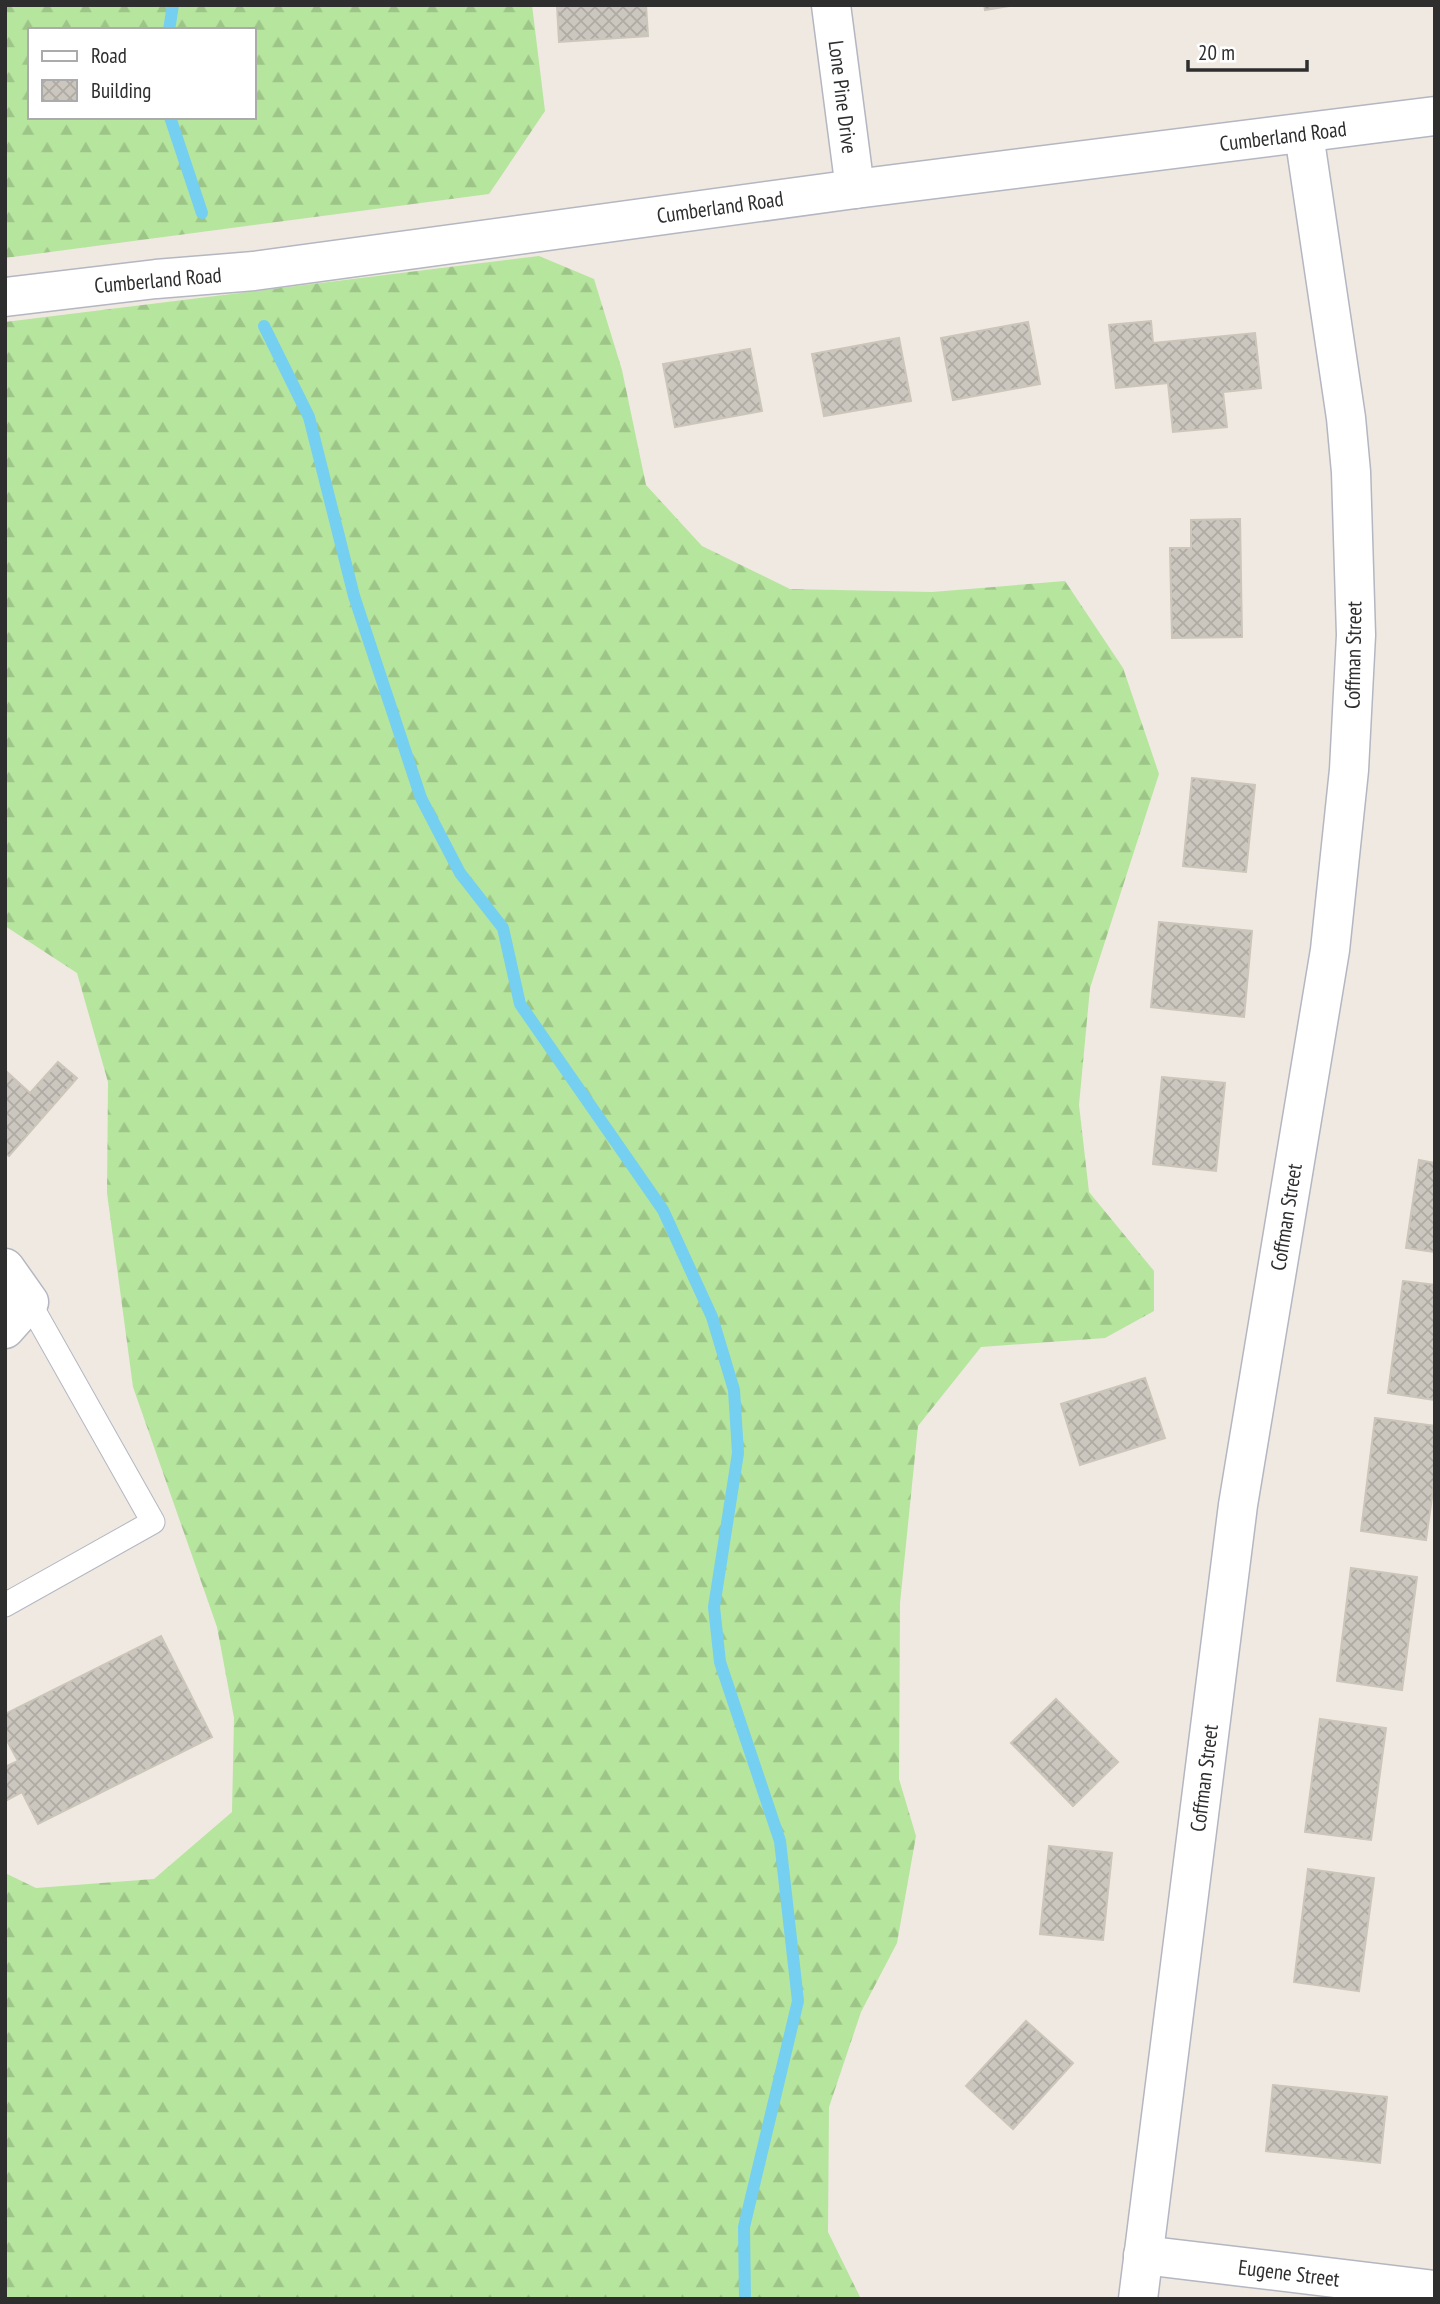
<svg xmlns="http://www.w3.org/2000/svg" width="1440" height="2304" font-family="'PT Sans Narrow',sans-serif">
  <defs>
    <pattern id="forest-firs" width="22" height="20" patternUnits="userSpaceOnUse" patternTransform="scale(1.75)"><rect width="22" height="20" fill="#b6e59e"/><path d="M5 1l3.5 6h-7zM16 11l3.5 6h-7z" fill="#9dc588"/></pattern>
    <pattern id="building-cross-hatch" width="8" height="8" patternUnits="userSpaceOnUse" patternTransform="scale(1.75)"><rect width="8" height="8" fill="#cbc7bf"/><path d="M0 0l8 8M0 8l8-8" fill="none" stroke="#afaba4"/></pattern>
  </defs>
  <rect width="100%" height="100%" fill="#efe9e1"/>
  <g fill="url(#forest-firs)" fill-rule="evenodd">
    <path d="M5,5H532L545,111L489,194L5,258ZM30,30H254V117H30Z"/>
    <path d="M539,256L594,279L622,370L646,485L702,546L790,589L932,592L1065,581L1123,668L1159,774L1090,988L1079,1105L1089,1192L1154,1271V1311L1105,1338L981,1347L918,1426L900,1603L899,1779L916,1836L897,1943L861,2012L829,2107L828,2232L861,2299H5V1873L36,1888L154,1879L232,1812L234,1718L217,1627L133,1387L107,1193L108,1082L77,973L5,926V322Z"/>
  </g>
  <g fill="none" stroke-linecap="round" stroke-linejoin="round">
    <g stroke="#75cff0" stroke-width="12">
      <path d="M169,30L173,5"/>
      <path d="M170,117L202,213"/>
      <path d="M264,326L309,417L354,596L421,798L460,873L503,928L520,1004L663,1210L712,1317L734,1390L738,1453L714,1607L720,1662L780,1841L798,2001L744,2227L745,2299"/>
    </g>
  </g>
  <g fill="url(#building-cross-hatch)" stroke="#cbc5ba" stroke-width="2">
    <path d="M557,5H646L648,36L559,42Z"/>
    <path d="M984,5H1015L985,10Z"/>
    <path d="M1151,321L1153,343L1255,333L1261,388L1223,392L1227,427L1173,432L1168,383L1116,388L1109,325Z"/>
    <path d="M1028,322L1040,384L953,400L941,338Z"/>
    <path d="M899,338L911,401L824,416L812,354Z"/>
    <path d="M750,349L762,411L675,427L663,364Z"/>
    <path d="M1240,519L1242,637L1172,638L1170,548H1191V520Z"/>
    <path d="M1192,778L1255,785L1246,872L1183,866Z"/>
    <path d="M1159,922L1252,931L1244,1017L1151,1007Z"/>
    <path d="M58,1062L77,1078L9,1156L5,1153V1073L7,1072L30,1093Z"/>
    <path d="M1162,1077L1225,1083L1216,1171L1153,1164Z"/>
    <path d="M1419,1160L1435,1163V1252L1406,1248Z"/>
    <path d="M1403,1281L1435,1285V1400L1388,1393Z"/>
    <path d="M1145,1378L1165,1438L1080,1465L1061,1404Z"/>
    <path d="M1375,1418L1435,1426V1476L1426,1540L1361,1531Z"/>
    <path d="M1351,1568L1417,1577L1402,1690L1337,1681Z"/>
    <path d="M161,1636L212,1737L38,1824L22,1792L5,1801V1767L18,1761L5,1737V1714Z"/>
    <path d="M1056,1699L1118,1762L1073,1806L1011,1743Z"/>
    <path d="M1320,1719L1386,1728L1371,1840L1305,1832Z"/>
    <path d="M1049,1846L1112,1853L1103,1940L1040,1934Z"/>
    <path d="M1308,1869L1374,1878L1359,1991L1294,1982Z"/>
    <path d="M1026,2021L1073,2063L1013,2129L966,2086Z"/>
    <path d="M1273,2085L1387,2097L1380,2163L1266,2151Z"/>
  </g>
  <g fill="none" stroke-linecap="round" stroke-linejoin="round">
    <g stroke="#b4b7c1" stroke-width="25">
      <path id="service" d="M5,1605L153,1522L29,1302"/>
    </g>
    <g stroke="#b4b7c1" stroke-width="41">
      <g id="minor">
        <path d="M831,5L855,189"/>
        <path d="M5,1268L29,1302L5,1329"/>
        <path d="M1143,2255L1435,2290"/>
        <path d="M1138,2299L1238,1505L1330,950L1349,770L1356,635L1351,472L1346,418L1304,134"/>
      </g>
    </g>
    <g stroke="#b4b7c1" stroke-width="41">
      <path id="secondary" d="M5,297L156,279L254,271L855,189L1435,116"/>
    </g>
    <use href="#service" stroke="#fff" stroke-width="23"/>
    <use href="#minor" stroke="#fff" stroke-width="38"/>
    <use href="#secondary" stroke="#fff" stroke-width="38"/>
  </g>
  <g text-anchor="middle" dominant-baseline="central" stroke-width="6" stroke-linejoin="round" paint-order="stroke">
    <g font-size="21" fill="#2e2e2e" stroke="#fff">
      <text transform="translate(843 97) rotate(83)">Lone Pine Drive</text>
      <text transform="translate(1283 136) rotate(-7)">Cumberland Road</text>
      <text transform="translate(720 207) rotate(-8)">Cumberland Road</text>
      <text transform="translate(158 280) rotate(-5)">Cumberland Road</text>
      <text transform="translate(1353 655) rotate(-89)">Coffman Street</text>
      <text transform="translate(1286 1217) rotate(-81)">Coffman Street</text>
      <text transform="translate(1204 1778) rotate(-83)">Coffman Street</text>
      <text transform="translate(1289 2273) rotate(7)">Eugene Street</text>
    </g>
  </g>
  <rect width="1440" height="2304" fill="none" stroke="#2e2e2e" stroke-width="14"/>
  <rect x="28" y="28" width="228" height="91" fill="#ffffff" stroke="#ababab" stroke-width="2"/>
  <rect x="42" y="51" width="35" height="10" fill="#ffffff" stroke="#ababab" stroke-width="2"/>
  <text x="91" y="63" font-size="21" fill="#2e2e2e">Road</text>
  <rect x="42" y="80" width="35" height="21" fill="url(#building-cross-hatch)" stroke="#ababab" stroke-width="2"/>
  <text x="91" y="98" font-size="21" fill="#2e2e2e">Building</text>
  <path d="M1188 60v10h119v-10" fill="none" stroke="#2e2e2e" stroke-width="3.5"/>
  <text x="1198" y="60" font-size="21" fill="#2e2e2e" stroke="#ffffff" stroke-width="5" paint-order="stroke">20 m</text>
</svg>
